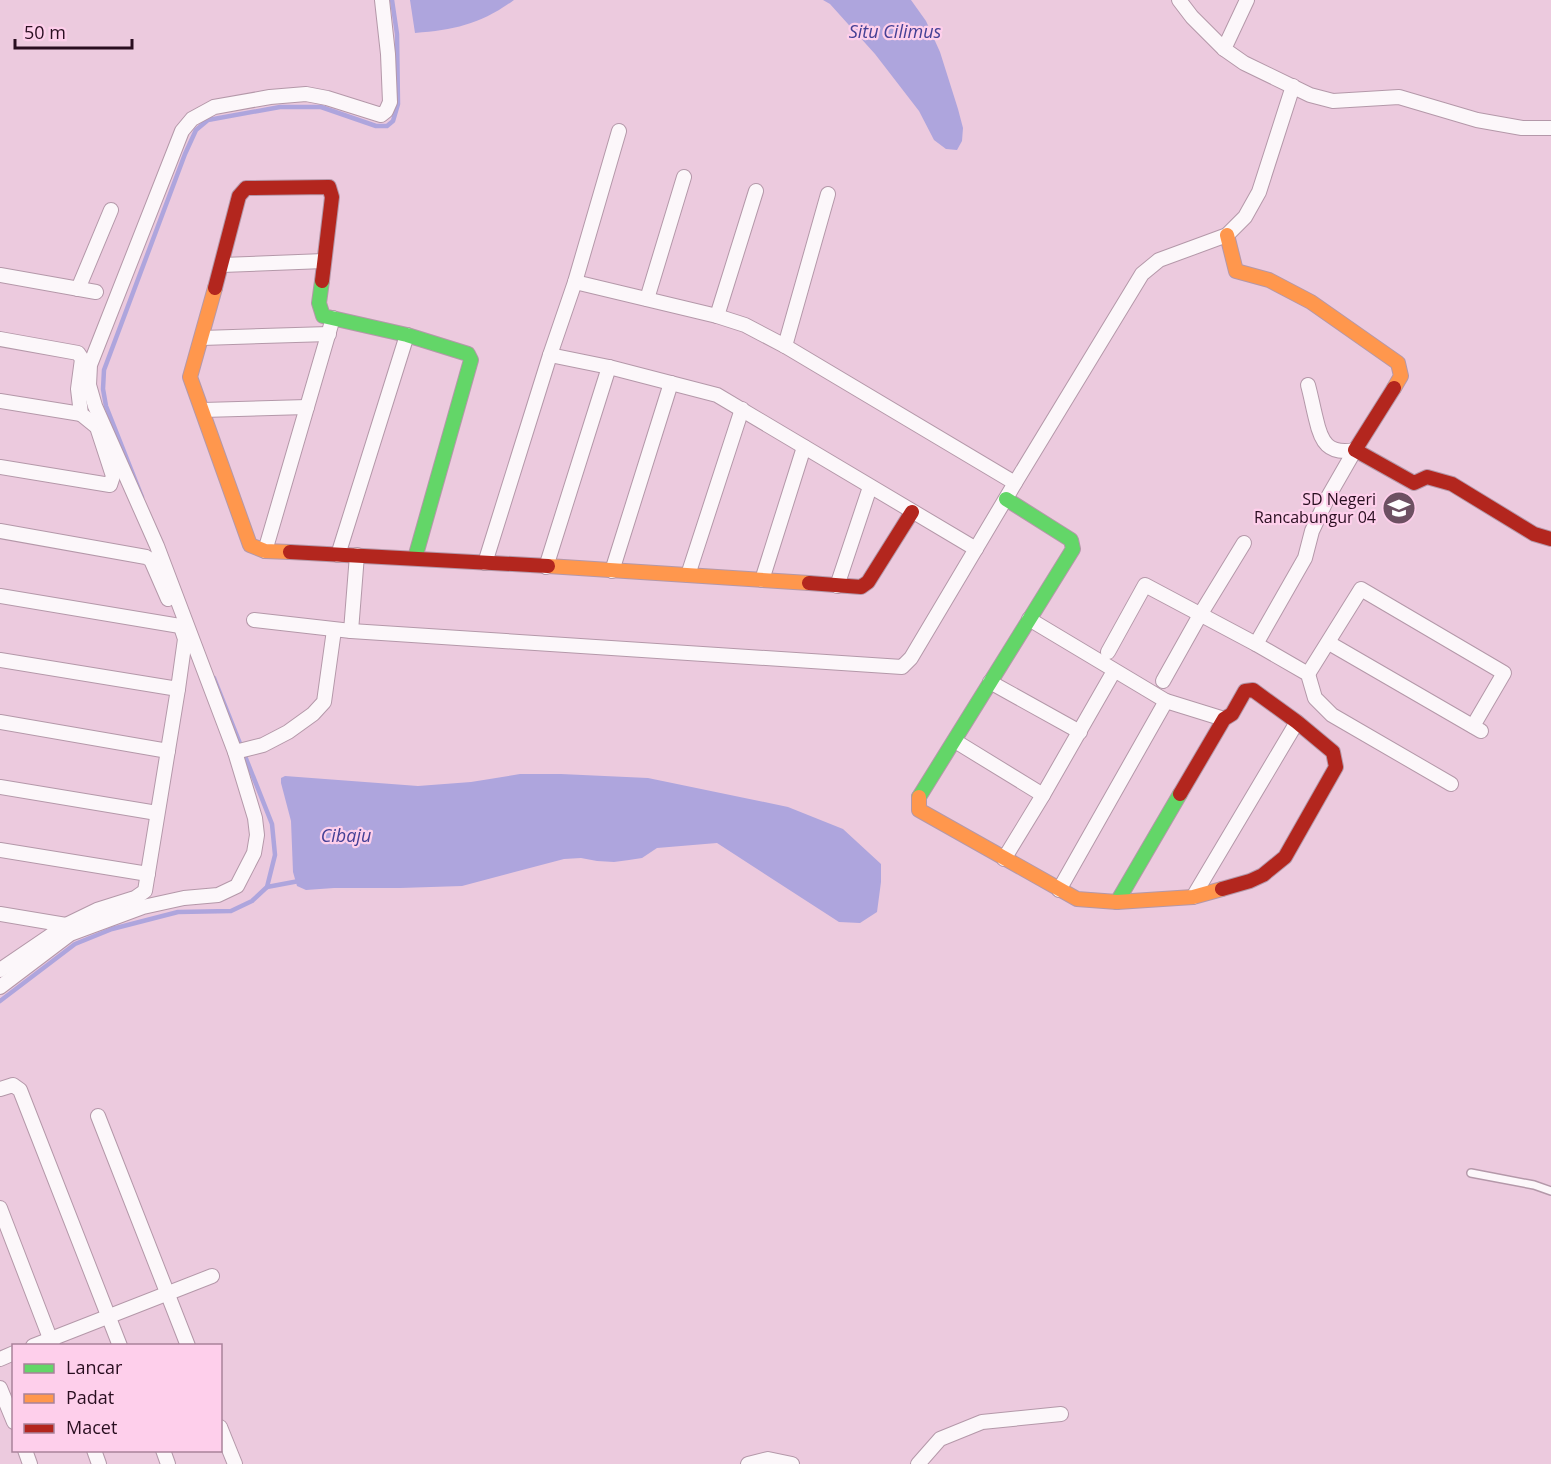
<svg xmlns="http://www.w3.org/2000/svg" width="1551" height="1464" font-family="'Open Sans',sans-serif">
  <rect width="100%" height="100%" fill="#eccade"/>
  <g fill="#aea5dd">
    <path d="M410,0H514C481,24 455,30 415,33Z"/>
    <path d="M823,0H911L926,21L940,52L958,109L963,128L962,141L957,150L946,149L934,140L919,111L875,54L830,4Z"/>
    <path d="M520,774H561L648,778L788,807L843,829L881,864V882L877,912L860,923L839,922L717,843L657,848L642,858L629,860L614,862L597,861L581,858L564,859L462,886L400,888H334L306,890L297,886L293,872L291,821L281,783V778L285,776L418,786L471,782Z"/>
  </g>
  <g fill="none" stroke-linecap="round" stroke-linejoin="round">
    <g stroke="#aea5dd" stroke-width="4.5">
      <path d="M142,497L106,406L103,389L104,370L185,154L196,130L208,120L280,107H321L376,126H387L393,121L398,104L397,34L392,0"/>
      <path d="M267,887L299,881"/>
      <path d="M0,1001L75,944L112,929L178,912L231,911L252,901L267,887L275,855L272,824L214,678"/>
    </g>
    <g stroke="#b498a9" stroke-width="10">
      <path id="lane" d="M1471,1173L1534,1185L1551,1191"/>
    </g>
    <g stroke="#b498a9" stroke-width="16">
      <g id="street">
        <path d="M1179,0L1192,17L1224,49L1244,63L1310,95L1333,101L1399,97L1477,120L1522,128H1551"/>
        <path d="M1224,49L1247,0"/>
        <path d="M222,265L324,261"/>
        <path d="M0,275L96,292"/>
        <path d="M575,282L717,316L745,325L785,346L1015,483"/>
        <path d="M78,289L111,210"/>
        <path d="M647,299L684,177"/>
        <path d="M717,316L756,191"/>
        <path d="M202,338L329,334"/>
        <path d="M0,339L78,353L82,359L78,389L81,414L97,427L113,476L110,485L0,467"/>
        <path d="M785,346L828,194"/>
        <path d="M550,355L609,367L717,395L976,549"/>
        <path d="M1308,385C1311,396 1313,407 1316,419C1321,442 1328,455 1355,450"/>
        <path d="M0,401L81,414"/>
        <path d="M203,410L307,407"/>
        <path d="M0,531L146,557L151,560L168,599"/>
        <path d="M265,551L333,318"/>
        <path d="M338,555L407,335"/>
        <path d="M485,563L550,355L575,282L619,131"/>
        <path d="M546,567L609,367"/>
        <path d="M612,571L671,383"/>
        <path d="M688,575L742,409"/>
        <path d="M762,580L804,447"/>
        <path d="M837,586L870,487"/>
        <path d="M0,596L180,626"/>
        <path d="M1029,619L1166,701L1224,719"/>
        <path d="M254,620L351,631L902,667L911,658L1015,483L1142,274L1159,260L1227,235L1245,217L1259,192L1293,86"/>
        <path d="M351,631L357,555"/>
        <path d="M1329,643L1481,731"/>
        <path d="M1256,644L1305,558L1312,531L1328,497L1355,450"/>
        <path d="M1108,652L1145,585L1256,644L1308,674L1315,698L1332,715L1451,784"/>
        <path d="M0,660L178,689L185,639L182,630"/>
        <path d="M1308,674L1361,589L1504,673L1473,726"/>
        <path d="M1163,681L1200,615L1244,543"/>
        <path d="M990,682L1080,732"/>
        <path d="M0,722L168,751"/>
        <path d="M955,741L1043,795"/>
        <path d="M235,752L263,745L288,732L313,714L324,702L334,630"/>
        <path d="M0,787L157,813"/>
        <path d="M0,850L148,874"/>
        <path d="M1004,859L1043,795L1114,671"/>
        <path d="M1059,890L1166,701"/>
        <path d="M1193,897L1297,722"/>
        <path d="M0,914L66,925"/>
        <path d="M0,970L66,925L97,910L135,898L145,891L178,689"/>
        <path d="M0,987L70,934L143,907L184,898L218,895L237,886L254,853L257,835L255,818L235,752L157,546L95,406L89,385L90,365L182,131L192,119L214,107L270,97L306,94L327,98L381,115L386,111L390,102L388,54L382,0"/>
        <path d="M0,1089L13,1085L20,1090L120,1346"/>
        <path d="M98,1116L188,1346"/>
        <path d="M0,1208L53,1346"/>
        <path d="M33,1346L212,1276"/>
        <path d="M0,1359L14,1353"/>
        <path d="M0,1388L14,1422"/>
        <path d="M220,1427L235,1464"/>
        <path d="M25,1450L30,1464"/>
        <path d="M94,1450L99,1464"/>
        <path d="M163,1450L168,1464"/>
        <path d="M748,1464L768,1459L792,1464"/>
        <path d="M918,1464L940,1439L982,1422L1061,1414"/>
      </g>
    </g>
    <g stroke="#b498a9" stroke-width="16">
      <g id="fast">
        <path d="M322,281L319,303L323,316L407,335L468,354L471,360L415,558"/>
        <path d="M919,797L1073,549L1071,540L1006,499"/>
        <path d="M1117,902L1180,794"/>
      </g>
    </g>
    <g stroke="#b498a9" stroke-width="16">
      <g id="slow">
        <path d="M1227,235L1236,271L1269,280L1311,302L1398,363L1401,376L1394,388"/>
        <path d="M215,288L190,377L250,545L265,551L290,552"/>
        <path d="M548,566L809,583"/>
        <path d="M919,797V810L1077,899L1117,902L1193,897L1222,889"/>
      </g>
    </g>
    <g stroke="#b498a9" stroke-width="16">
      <g id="jam">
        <path d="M215,288L239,196L246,188L329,187L332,197L322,281"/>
        <path d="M1394,388L1355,450L1414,483L1427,477L1452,484L1534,534L1551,539"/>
        <path d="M290,552L548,566"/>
        <path d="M809,583L861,587L868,582L912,512"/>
        <path d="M1180,794L1224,719L1232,714L1245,691L1253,690L1297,722L1333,752L1336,767L1285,857L1263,875L1250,881L1222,889"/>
      </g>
    </g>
    <use href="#lane" stroke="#fcf7fa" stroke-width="7"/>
    <use href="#street" stroke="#fcf7fa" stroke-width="14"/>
    <use href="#fast" stroke="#63d668" stroke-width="14"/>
    <use href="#slow" stroke="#ff974d" stroke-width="14"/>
    <use href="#jam" stroke="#b3261e" stroke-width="14"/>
  </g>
  <defs>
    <g id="school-disc" transform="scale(1.725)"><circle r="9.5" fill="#6d5062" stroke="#fecfeb"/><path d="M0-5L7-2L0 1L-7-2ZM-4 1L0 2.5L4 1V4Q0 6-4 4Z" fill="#fff"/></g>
  </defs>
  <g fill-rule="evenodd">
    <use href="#school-disc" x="1399" y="508"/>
  </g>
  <g text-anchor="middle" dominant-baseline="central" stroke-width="4.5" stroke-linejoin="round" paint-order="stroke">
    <g font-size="16" fill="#290e20" stroke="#fecfeb" text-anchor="end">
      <text x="1376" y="499">SD Negeri<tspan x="1376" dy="18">Rancabungur 04</tspan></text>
    </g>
    <g font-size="18" font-style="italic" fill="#454095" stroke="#fecfeb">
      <text x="895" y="31">Situ Cilimus</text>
      <text x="346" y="835">Cibaju</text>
    </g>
  </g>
  <rect x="12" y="1344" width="210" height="108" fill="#fecfeb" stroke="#a9829a" stroke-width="1.5"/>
  <rect x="24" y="1364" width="30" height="9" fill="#63d668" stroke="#a9829a" stroke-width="1.5"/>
  <text x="66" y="1374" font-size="18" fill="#290e20">Lancar</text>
  <rect x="24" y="1394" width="30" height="9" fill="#ff974d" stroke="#a9829a" stroke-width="1.5"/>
  <text x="66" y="1404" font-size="18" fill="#290e20">Padat</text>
  <rect x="24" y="1424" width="30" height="9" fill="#b3261e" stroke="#a9829a" stroke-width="1.5"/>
  <text x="66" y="1434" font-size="18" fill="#290e20">Macet</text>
  <path d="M15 39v9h117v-9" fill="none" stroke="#290e20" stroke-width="3"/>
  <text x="24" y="39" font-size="18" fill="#290e20" stroke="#fecfeb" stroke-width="4.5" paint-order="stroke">50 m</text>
</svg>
